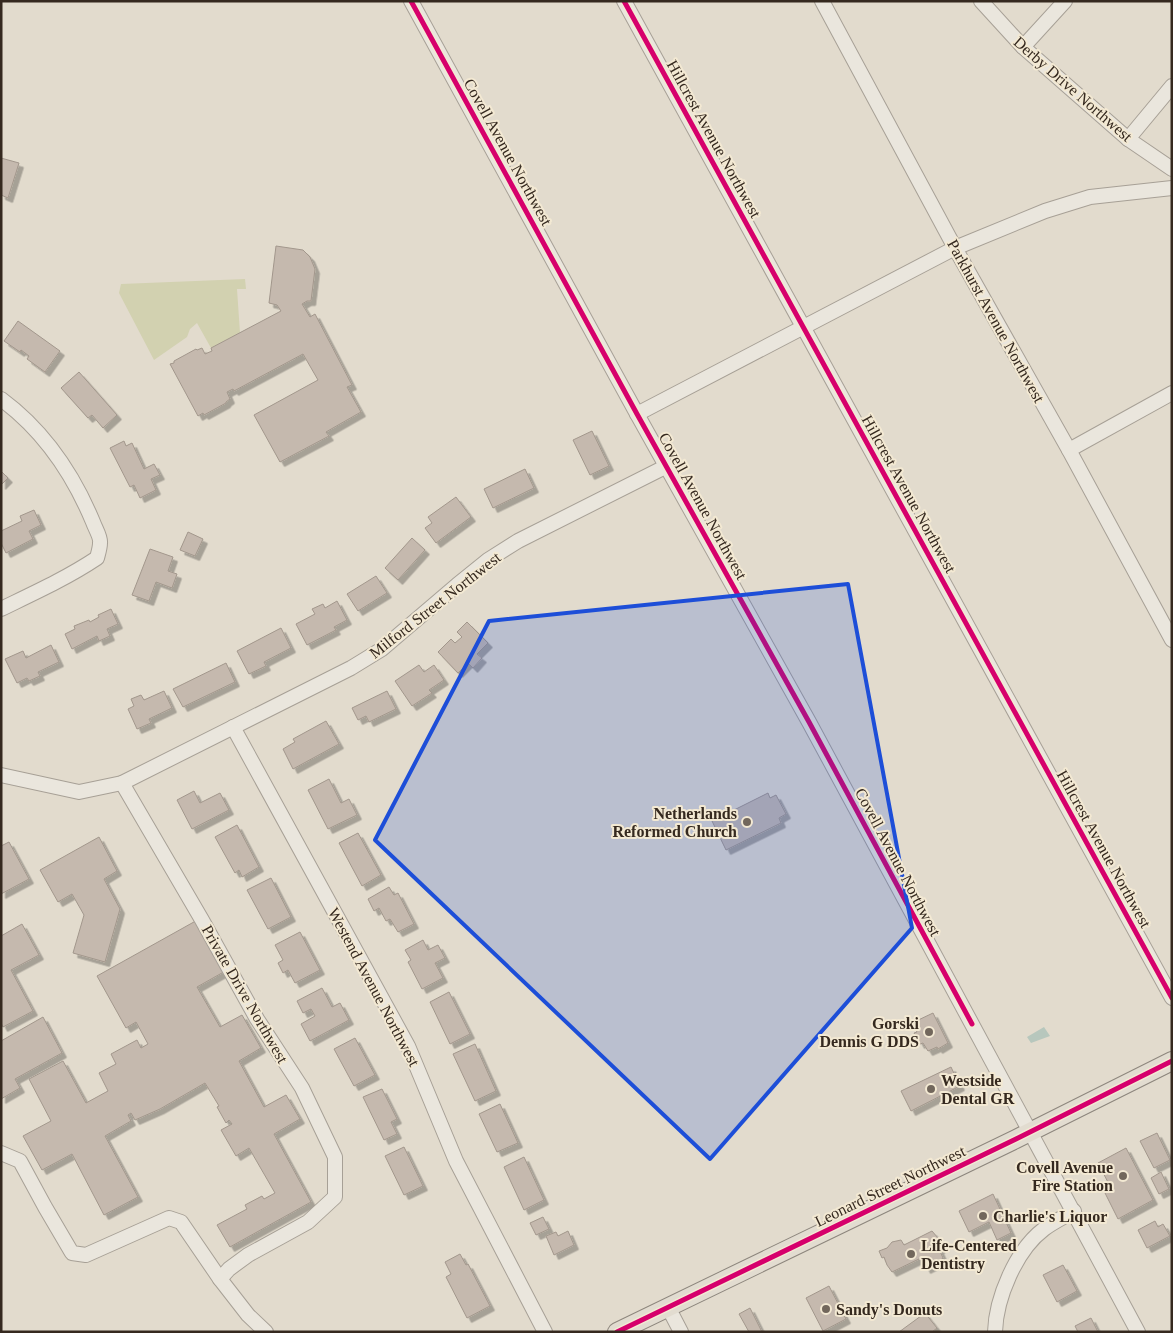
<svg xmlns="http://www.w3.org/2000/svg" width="1173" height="1333" font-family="Georgia,serif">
  <defs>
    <filter id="shadow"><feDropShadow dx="4.5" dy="4.5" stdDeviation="0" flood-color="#0004"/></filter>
  </defs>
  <rect width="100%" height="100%" fill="#e2dbcd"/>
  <path fill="#d2d1b0" d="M245,279L246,289H237L240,333L211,348L197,323L190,329L187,337L154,360L119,293L121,284Z"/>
  <path fill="#b7c7bd" d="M1044,1027L1050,1036L1031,1043L1027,1037Z"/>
  <g fill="#c5b9ae" stroke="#a2978c" filter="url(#shadow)">
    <path d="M1,158L19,163L8,198L1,195Z"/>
    <path d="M276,246L303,250L310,257L315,269L311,301H307L302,304L310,317L315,314L352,385L347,387L361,412L326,432L329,436L280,462L254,415L318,380L303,354L234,391L233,389L227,392L230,399L226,402V403L204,415L203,413L198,416L170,364L174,363V361L196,349L197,350L202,348L205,354L212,351L211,348L281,311L277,305L269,303Z"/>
    <path d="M18,321L60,351L45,372L27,359L29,356L21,350L20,352L4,341Z"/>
    <path d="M79,372L117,415L103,428L92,415L88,418L61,388Z"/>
    <path d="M592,431L609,466L590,475L573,440Z"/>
    <path d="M124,441L126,446L132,443L144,469L154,464L160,475L151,479L156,490L140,498L134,485L130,487L110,448Z"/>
    <path d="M525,469L534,488L493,508L484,489Z"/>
    <path d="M1,471L8,478L1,485Z"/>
    <path d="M456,497L471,517L436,543L425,528L432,523L428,517Z"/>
    <path d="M34,510L41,525L29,531L33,539L6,553L1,543V531L22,521L20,516Z"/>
    <path d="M188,532L203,539L195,556L180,550Z"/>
    <path d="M412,538L425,550L398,580L385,568Z"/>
    <path d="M150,549L173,557L168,571L177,574L172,588L156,582L149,601L132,595Z"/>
    <path d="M376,576L387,593L358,611L347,594Z"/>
    <path d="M337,601L347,620L334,627L336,630L307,645L296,624L315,614L312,609L323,604L325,608Z"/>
    <path d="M111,609L118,624L107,629L110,636L99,641L97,636L72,649L65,634L75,629L74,626L89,620L90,622L99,617L98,615Z"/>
    <path d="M467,622L488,643L477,654L482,658L473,668L468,663L458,673L438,652L451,639L455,643L462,637L457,632Z"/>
    <path d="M281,628L291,648L264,662L266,666L249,674L237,651Z"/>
    <path d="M51,645L59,662L38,672L40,676L29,681L27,678L17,683L5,659L23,651L26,658Z"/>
    <path d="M226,663L235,682L183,707L173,689Z"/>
    <path d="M419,665L424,672L434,665L444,680L429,690L432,693L412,706L395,681Z"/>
    <path d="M164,691L172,708L149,719L151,723L137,729L128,709L134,706L131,699L141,695L144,700Z"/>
    <path d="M387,691L396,709L369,722L366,716L358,720L352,708Z"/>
    <path d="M326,721L339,744L293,769L283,749L295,742L293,739Z"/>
    <path d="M329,779L341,803L349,799L357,815L328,829L308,790Z"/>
    <path d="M194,791L200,803L220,793L229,810L192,829L177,800Z"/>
    <path d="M768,793L770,798L776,795L786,814L779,818L781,823L726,850L712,821Z"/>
    <path d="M237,825L259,867L242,877L239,870L235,873L215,837Z"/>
    <path d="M358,833L381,875L362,886L339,843Z"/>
    <path d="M99,837L117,871L104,879L120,909L105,962L73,953L84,915L72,894L58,902L40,870Z"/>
    <path d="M9,842L29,879L1,894V846Z"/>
    <path d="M271,878L291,917L268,929L247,890Z"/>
    <path d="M389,887L394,895L398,893L414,924L398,932L390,919L386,921L379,908L374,911L368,899Z"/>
    <path d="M201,918L229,969L197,987L220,1027L242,1015L261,1048L239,1061L264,1107L286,1095L300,1119L274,1134L311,1202L230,1247L217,1225L247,1209L245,1205L262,1196L264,1199L275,1193L249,1148L236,1156L221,1130L232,1124L229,1120L226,1123L217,1107L219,1106L205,1083L160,1109L135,1120L131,1113L128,1115L131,1121L105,1136L138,1197L104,1215L72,1154L42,1170L23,1136L51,1121L29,1079L63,1061L86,1103L108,1091L99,1073L116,1064L111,1054L137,1040L141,1048L148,1044L136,1022L126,1028L97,976Z"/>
    <path d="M22,924L39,955L11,970L33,1011L3,1027L1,1023V936Z"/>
    <path d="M300,932L320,970L295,983L288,970L283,973L278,963L283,960L275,945Z"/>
    <path d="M423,940L428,950L438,945L445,958L435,963L443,978L422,989L408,962L411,960L405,950Z"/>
    <path d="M322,988L332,1007L340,1003L349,1020L310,1041L301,1024L315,1016L311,1009L303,1013L297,1001Z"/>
    <path d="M449,992L470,1034L450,1044L430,1002Z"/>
    <path d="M933,1013L948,1043L938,1049L937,1047L928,1051L923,1043L920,1044L914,1033L917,1032L912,1023Z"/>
    <path d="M43,1017L62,1053L15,1079L20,1088L1,1099V1041Z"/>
    <path d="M355,1038L375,1075L354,1086L334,1049Z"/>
    <path d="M475,1044L496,1091L475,1101L453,1054Z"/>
    <path d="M951,1067L960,1086L911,1111L901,1091Z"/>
    <path d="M382,1089L397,1119L391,1122L397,1134L384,1140L363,1097Z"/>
    <path d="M500,1104L518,1143L497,1152L479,1114Z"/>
    <path d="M1157,1133L1170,1160L1154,1168L1140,1141Z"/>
    <path d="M404,1147L423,1186L404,1195L385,1156Z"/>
    <path d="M1126,1148L1153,1200L1118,1219L1105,1193L1112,1190L1098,1163Z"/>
    <path d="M524,1157L544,1200L524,1210L504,1167Z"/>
    <path d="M1161,1172L1169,1189L1159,1194L1151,1178Z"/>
    <path d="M993,1194L1011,1233L997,1240L989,1222L969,1232L959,1211Z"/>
    <path d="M543,1217L549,1229L536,1235L530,1223Z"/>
    <path d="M1155,1221L1158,1227L1163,1224L1170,1236L1147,1248L1138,1230Z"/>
    <path d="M568,1231L574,1245L554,1255L546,1236L556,1232L558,1236Z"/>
    <path d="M932,1231L938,1238L941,1248L939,1249L943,1258L936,1264L926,1269L921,1258L892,1272L887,1265L884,1257L882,1258L879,1251L887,1248L892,1242L901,1240L904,1245Z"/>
    <path d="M460,1254L466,1265L468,1264L490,1306L467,1318L446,1277L451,1274L445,1262Z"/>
    <path d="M1063,1265L1077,1291L1057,1302L1043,1275Z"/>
    <path d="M829,1286L846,1319L823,1331L806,1298Z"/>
    <path d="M750,1308L762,1332H749L739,1314Z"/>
    <path d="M925,1313L937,1328L932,1332H899Z"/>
    <path d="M1091,1318L1098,1332H1078L1075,1326Z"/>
  </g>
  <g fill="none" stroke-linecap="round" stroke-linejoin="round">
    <g stroke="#a7a096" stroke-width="16">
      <g id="minor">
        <path d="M411,1L637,414L809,722L1138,1332"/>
        <path d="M624,1L1172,998"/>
        <path d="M822,1L955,248L1069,450L1172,640"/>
        <path d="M981,1L1023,47L1128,139L1172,169"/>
        <path d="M1023,47L1065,1"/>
        <path d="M1128,139L1172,86"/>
        <path d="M1,399C43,430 73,474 93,522C95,528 101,537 100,543C100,548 98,554 97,558C67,578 34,593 1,609"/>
        <path d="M637,414L955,248L1045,211L1090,197L1172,188"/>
        <path d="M1069,450L1172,393"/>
        <path d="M233,727L408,1046L456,1161L545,1332"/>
        <path d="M1,775L79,792L122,783L351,668L382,649L457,585L488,560L518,541L667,466"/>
        <path d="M122,783L202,920L257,1019L302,1088L335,1157V1197L308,1222L248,1255L229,1269L220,1279"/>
        <path d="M1,1153L20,1161L45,1207L72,1253L86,1255L169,1218L181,1222L220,1279L248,1315L266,1332"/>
        <path d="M668,1307L681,1332"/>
        <path d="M995,1332C996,1298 1016,1250 1044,1229C1053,1222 1064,1217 1074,1211"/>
      </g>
    </g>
    <g stroke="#8d867d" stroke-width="20">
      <path id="major" d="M617,1332L1016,1139L1172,1061"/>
    </g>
    <use href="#minor" stroke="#eae6dd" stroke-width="14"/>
    <use href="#major" stroke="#e2dcd0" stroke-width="18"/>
    <g stroke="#f3e9d3" stroke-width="8">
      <g id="cycleway">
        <path d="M411,1L637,414L809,722L972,1024"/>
        <path d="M624,1L1172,998"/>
        <path d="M617,1332L1016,1139L1172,1061"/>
      </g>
    </g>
    <use href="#cycleway" stroke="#d6006c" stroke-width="5"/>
  </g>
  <path fill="#1d4ed8" fill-opacity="0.2" stroke="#1d4ed8" stroke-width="4" stroke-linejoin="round" d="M848,584L912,928L710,1159L375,840L489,621Z"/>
  <g fill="#72675c" stroke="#f3e9d3" stroke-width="2">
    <circle cx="747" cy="822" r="5"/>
    <circle cx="929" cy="1032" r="5"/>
    <circle cx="931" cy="1089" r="5"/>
    <circle cx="1123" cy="1176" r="5"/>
    <circle cx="983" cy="1216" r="5"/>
    <circle cx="911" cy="1254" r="5"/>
    <circle cx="826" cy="1309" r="5"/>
  </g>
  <g text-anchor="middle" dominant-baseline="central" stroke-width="4" stroke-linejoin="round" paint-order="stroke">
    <g font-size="16" fill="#35291f" stroke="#f3e9d3">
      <text transform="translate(1073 89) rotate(41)">Derby Drive Northwest</text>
      <text transform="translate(714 139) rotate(61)">Hillcrest Avenue Northwest</text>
      <text transform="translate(508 152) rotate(61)">Covell Avenue Northwest</text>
      <text transform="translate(996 321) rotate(61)">Parkhurst Avenue Northwest</text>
      <text transform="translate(909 494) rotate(61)">Hillcrest Avenue Northwest</text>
      <text transform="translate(703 506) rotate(61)">Covell Avenue Northwest</text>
      <text transform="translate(435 605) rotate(-38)">Milford Street Northwest</text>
      <text transform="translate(1104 849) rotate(61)">Hillcrest Avenue Northwest</text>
      <text transform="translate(898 862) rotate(62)">Covell Avenue Northwest</text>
      <text transform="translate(374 987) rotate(62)">Westend Avenue Northwest</text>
      <text transform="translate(245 994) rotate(60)">Private Drive Northwest</text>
      <text transform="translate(890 1186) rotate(-26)">Leonard Street Northwest</text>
    </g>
    <g font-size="16" font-weight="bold" fill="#35291f" stroke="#f3e9d3" text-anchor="start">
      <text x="737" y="813" text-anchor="end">Netherlands<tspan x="737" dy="18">Reformed Church</tspan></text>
      <text x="919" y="1023" text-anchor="end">Gorski<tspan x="919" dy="18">Dennis G DDS</tspan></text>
      <text x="941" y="1080">Westside<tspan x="941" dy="18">Dental GR</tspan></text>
      <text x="1113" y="1167" text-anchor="end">Covell Avenue<tspan x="1113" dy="18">Fire Station</tspan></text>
      <text x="993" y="1216">Charlie's Liquor</text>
      <text x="921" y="1245">Life-Centered<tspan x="921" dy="18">Dentistry</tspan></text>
      <text x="836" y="1309">Sandy's Donuts</text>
    </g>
  </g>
  <rect width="1173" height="1333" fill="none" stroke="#35291f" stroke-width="5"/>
</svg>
